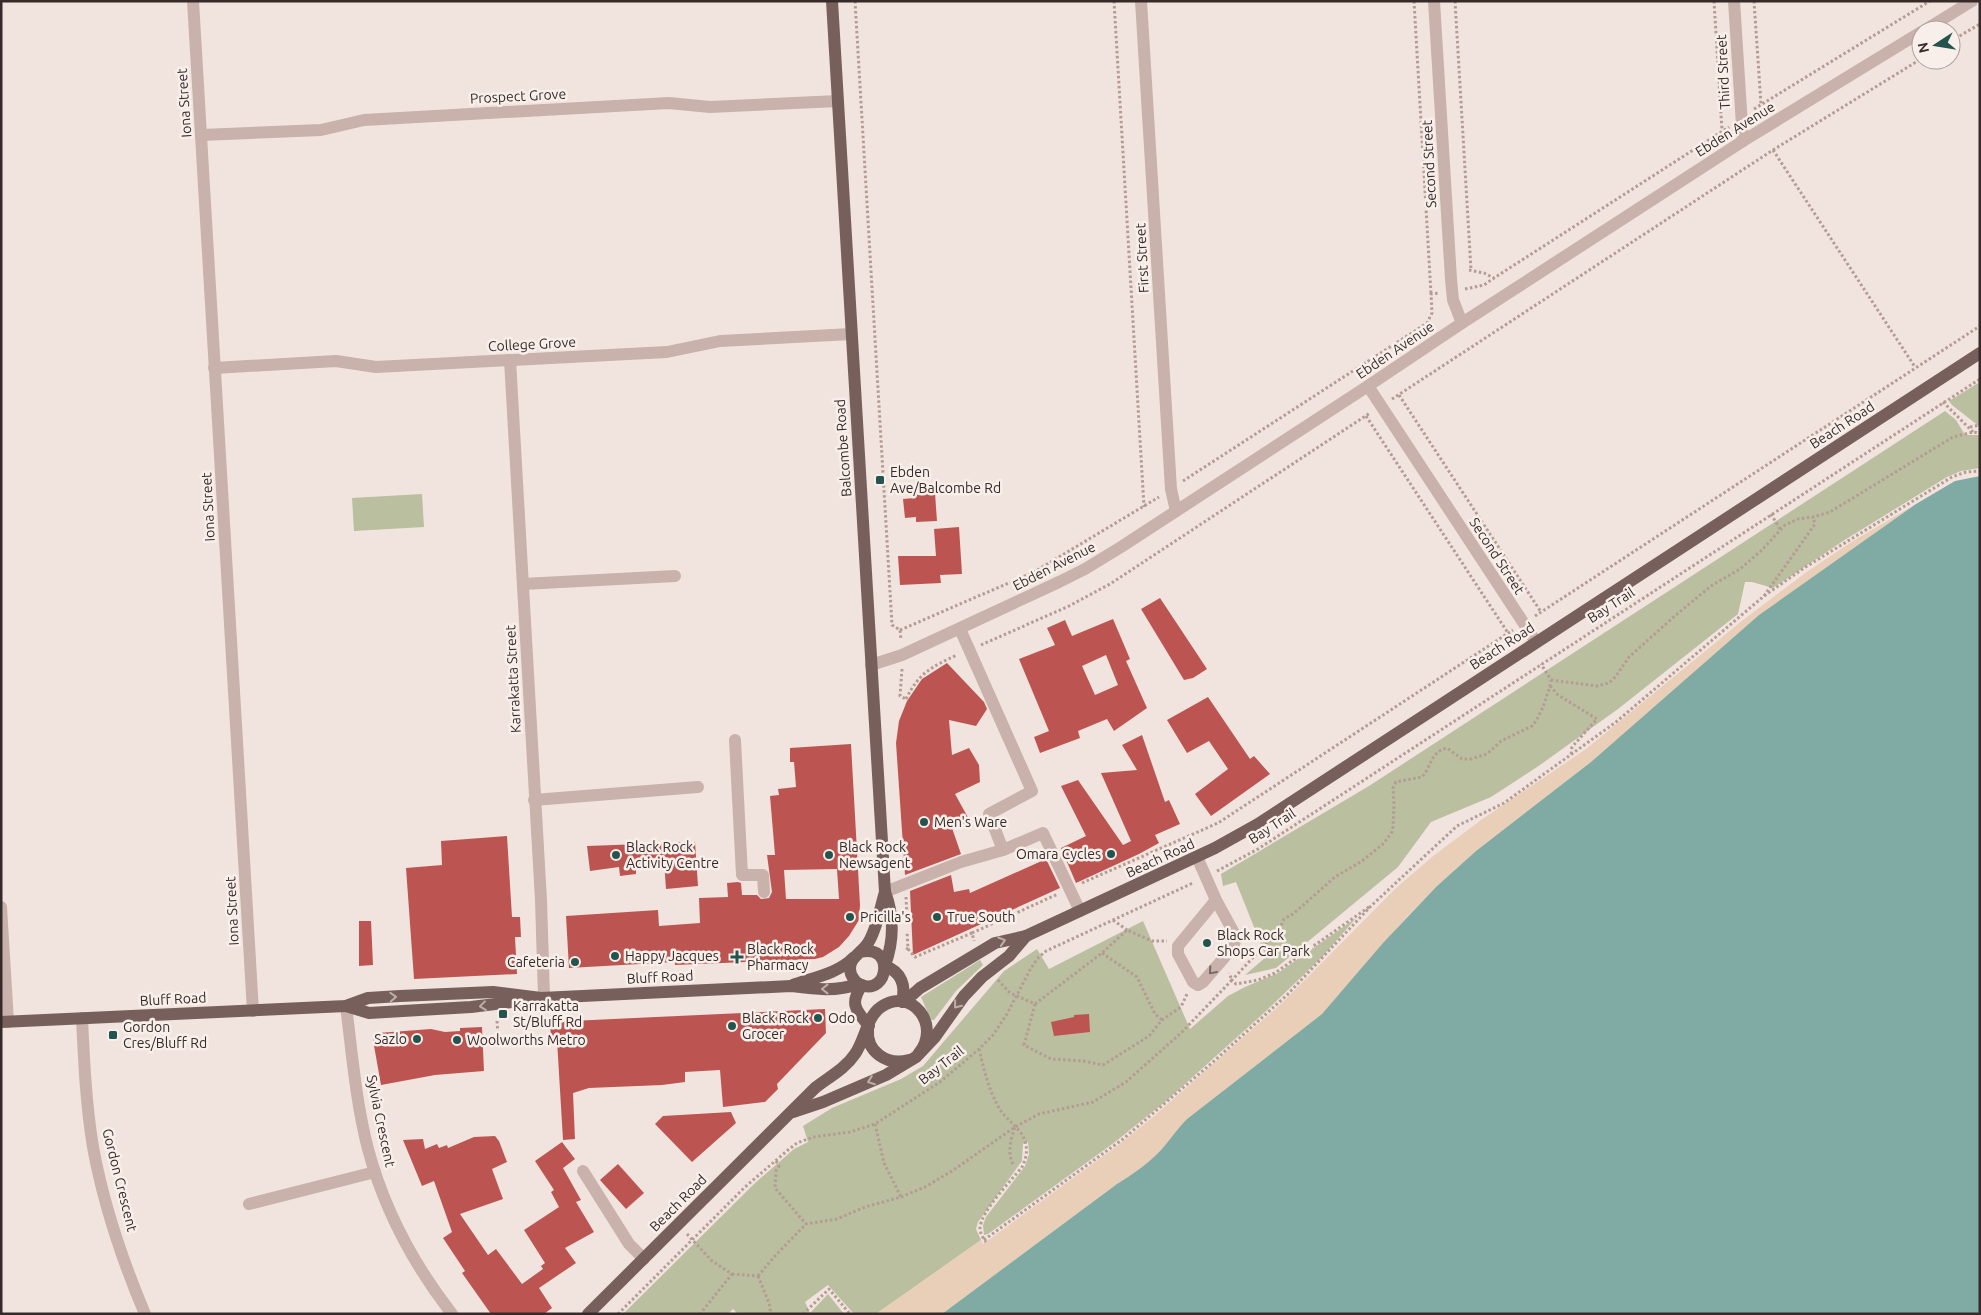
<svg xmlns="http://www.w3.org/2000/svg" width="1981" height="1315" font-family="Ubuntu,sans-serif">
  <rect width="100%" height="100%" fill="#f1e4de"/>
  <g fill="#babf9f">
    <path d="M1980,382V427L1952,405L1949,401Z"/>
    <path d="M1945,411L1956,420L1965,435H1980V468L1961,471L1947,477L1843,541L1773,588L1752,582H1745L1738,614L1618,709L1540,765L1491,797L1431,822L1398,867L1276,968L1245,975L1266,957L1236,882L1223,886L1221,874L1369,786Z"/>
    <path d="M422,494L424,527L354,531L352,498Z"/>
    <path d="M1356,918L1323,956L1265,1012L1166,1101L1115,1142L988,1234L984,1235L983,1225L986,1217L1025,1166L1029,1154L1028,1142L1023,1144L1022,1161L978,1222L976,1229L981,1240L876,1314H854L828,1285L805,1302L810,1313L828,1294L844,1314H738L733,1309L728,1314H623L755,1183L794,1149L808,1142L803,1126L832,1108L901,1079L923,1066L1004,971L1037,949L1049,969L1143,921L1190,1029L1228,996L1245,987L1278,973Z"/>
    <path d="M980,960L983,965L956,991L934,1020H931L921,997Z"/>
  </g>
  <path fill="#e9ceb8" d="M1916,504L1759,615L1591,762L1476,851L1436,887L1405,919L1322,1014L1187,1119C1177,1129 1170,1140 1161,1150C1148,1164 1133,1174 1117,1184L942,1314H876L981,1240L983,1244L1117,1146L1153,1117L1282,1003L1396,888L1432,857L1481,820L1586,749L1743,620L1808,571L1853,541Z"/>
  <path fill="#80aba4" d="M1980,476V1314H942L1117,1184C1133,1174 1148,1164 1161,1150C1170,1140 1177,1129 1187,1119L1322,1014L1383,943L1436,887L1476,851L1591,762L1759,615L1916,504L1955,481Z"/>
  <g fill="#bc5551" fill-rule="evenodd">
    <path d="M935,493L937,521L916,522V517L905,518L903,499L914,498V495Z"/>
    <path d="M959,527L962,574L940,575L941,583L900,585L898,556H936L934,529Z"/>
    <path d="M1160,598L1207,669L1193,678L1184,680L1141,609Z"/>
    <path d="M1113,619L1130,659L1126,661L1147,708L1114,731L1107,719L1078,731L1080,738L1040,753L1034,737L1049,731L1019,659L1055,645L1047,628L1065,620L1072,636ZM1106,655L1118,685L1095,695L1082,666Z"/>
    <path d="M947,663L984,702L987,709L976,726L949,720L952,755L969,748L979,765L980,782L955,794L970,821L952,828L961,854L905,875L896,743L899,721L907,701L922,679Z"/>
    <path d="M1208,697L1250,759L1254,756L1270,774L1211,816L1195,794L1228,769L1209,741L1187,753L1167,720Z"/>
    <path d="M1142,735L1165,802L1169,800L1180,824L1155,835L1159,843L1139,854L1076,883L1061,848L1086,836L1061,786L1078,780L1123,845L1131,841L1101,773L1137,770L1122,745Z"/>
    <path d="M851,744L860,905L859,920L849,936L839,947L823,957L815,959L675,965V962L569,968L566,916L658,910L659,926L700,923L699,898L728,897L727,883L738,882L741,883L742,895H757L761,899L769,898L772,892L767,855H775L770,796L779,795L778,789L796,787L794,762H790V748ZM837,869L839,899H786L784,870Z"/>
    <path d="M507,836L512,917H520L521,937H515L517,974L414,979L406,868L442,865L441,841Z"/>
    <path d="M695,842L698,886L666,889L664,861L636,865V874L620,876L619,867L590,871L587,846Z"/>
    <path d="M1046,859L1060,888L913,955L910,891L951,875L954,892L969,889L970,893Z"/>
    <path d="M359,921H371L373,965L359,966Z"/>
    <path d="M825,1009L826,1033L777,1084L778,1089L765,1102L723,1107L720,1070L685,1072V1082L662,1085L589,1088L573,1093L575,1139L563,1140L557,1040H551L550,1022Z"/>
    <path d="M1089,1014L1090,1032L1054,1036L1051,1022L1074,1017V1015Z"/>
    <path d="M482,1027L484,1071L435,1075L381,1085L373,1040L378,1033L431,1029L445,1032L460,1031V1028Z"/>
    <path d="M731,1112L736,1123L692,1162L655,1124L663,1116Z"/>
    <path d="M495,1136L499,1141L507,1162L492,1169L503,1199L460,1214L488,1255L496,1249L522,1284L543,1269L541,1266L545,1263L524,1230L559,1207L551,1192L554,1190L535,1161L562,1142L575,1159L563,1168L581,1200L576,1202L594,1232L565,1248L576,1263L539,1288L552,1308L544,1314H491L462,1273L465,1271L443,1238L452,1232L434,1181L422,1186L403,1140L423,1139L425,1149L437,1144L439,1148L447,1145L448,1148L474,1137Z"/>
    <path d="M618,1164L644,1193L626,1209L600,1180Z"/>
  </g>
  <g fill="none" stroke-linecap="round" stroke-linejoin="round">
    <g stroke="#b49c95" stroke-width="3" stroke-dasharray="2.5 2.5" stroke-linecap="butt">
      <path d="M855,1L892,625L900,630L901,640"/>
      <path d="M1114,1L1144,507"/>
      <path d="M1414,1L1431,294"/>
      <path d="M1455,1L1471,270"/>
      <path d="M1714,1L1722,130"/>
      <path d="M1754,1L1761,104"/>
      <path d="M1951,41L1980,24"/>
      <path d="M1754,109L1930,1"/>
      <path d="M1773,150L1915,367"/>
      <path d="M1469,270L1484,273L1494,278"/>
      <path d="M1465,289L1484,285L1494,278L1729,127"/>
      <path d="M1399,395L1541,612"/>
      <path d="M1392,399L1773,150L1921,59"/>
      <path d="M1943,402L1973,432"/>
      <path d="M1366,416L1508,633"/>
      <path d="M1970,427L1980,425"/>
      <path d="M1183,481L1427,323L1432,313L1431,294L1439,293"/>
      <path d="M1771,514L1780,529"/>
      <path d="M1764,596L1815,524L1813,517"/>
      <path d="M1535,616L1980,326"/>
      <path d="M900,630L1034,572L1159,497"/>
      <path d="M981,645L1069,606L1110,584L1370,413"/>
      <path d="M902,669L900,696L906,699"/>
      <path d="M1551,680L1597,686L1609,683L1616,676L1629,657L1676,615L1711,586L1740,569L1762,550L1785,525L1798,519L1813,517L1830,512L1953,437L1973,432L1980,433"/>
      <path d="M1550,686L1558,695L1597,719L1572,747L1571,756"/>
      <path d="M906,699C919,673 931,667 957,655"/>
      <path d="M1217,871L1258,849L1980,379"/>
      <path d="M1082,883L1218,823L1513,630"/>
      <path d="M906,897L907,916"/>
      <path d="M1369,907L1275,973L1258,980L1236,984L1232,980L1279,930L1284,919L1293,914L1335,877L1362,861L1383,844L1392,832L1393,827L1394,806L1393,788L1396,782L1422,777C1432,766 1430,752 1447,748L1462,759H1471L1487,754L1501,741L1532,726L1536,721L1543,707L1550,686L1551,680L1541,664"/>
      <path d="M1113,920L1127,930"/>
      <path d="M972,933L1058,894"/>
      <path d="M906,948L908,949L907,932"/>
      <path d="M908,949L915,957L972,933L974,941"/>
      <path d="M1102,953L1137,977L1155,1014L1162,1020"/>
      <path d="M998,980L1010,993L1035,1004L1102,953L1127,930L1152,941H1167"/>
      <path d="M1035,1004L1024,1045L1051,1059L1083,1061L1103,1065L1149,1036L1162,1020L1181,1007L1187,994"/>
      <path d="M497,1021L498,1035"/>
      <path d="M979,1049C984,1070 989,1092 1001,1111C1008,1121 1021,1129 1025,1141C1028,1151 1026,1159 1022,1167C1011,1181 981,1211 980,1228C980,1233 983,1238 986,1242"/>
      <path d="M875,1124L884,1163L901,1197"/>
      <path d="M776,1161L779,1166L776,1171L775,1188L806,1224"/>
      <path d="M1013,1164C1007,1154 1011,1138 1015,1127"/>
      <path d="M687,1234L712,1261L732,1274L700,1314"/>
      <path d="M984,1240L1123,1139L1213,1062L1287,995L1372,905L1457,826L1504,803L1616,722L1764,596L1804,568L1952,477L1966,472L1980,471"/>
      <path d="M732,1274L758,1276"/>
      <path d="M758,1276L774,1257L806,1224L837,1219L865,1207L901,1197L925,1187L952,1171L1015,1127L1039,1114L1093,1102L1126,1082L1182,1032L1232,980L1229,973"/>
      <path d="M758,1276L769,1303L771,1314"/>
      <path d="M618,1314L745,1187L788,1150L797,1143L813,1137L850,1132L875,1124L940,1082L979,1049L993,1035L1007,1014L1031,968L1039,957L1046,951L1193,883"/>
      <path d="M803,1314L829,1289L850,1314"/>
    </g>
    <g stroke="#c8b2ab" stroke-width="12">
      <path d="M193,1L253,1011"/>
      <path d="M1141,1L1171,489L1176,511"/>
      <path d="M1434,1L1451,279L1453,300L1462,323"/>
      <path d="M1734,1L1743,141"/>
      <path d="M1925,30L1972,1"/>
      <path d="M201,135L321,130L364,120L669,103L710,107L838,101"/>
      <path d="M510,360L541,900L544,997"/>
      <path d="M214,368L336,361L376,367L667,352L720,341L851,334"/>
      <path d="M1368,386L1536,642"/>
      <path d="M523,584L675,576"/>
      <path d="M960,629L1032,791L989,814L1003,850"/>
      <path d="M871,665L902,655L1059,582L1085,569L1121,547L1368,386L1462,323L1743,141L1921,32"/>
      <path d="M735,740L742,875H763L764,892"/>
      <path d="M534,800L698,787"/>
      <path d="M1197,857L1216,900L1234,933L1235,941L1233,947L1223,959L1203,982L1198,985L1193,982L1178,954V946L1216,900"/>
      <path d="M885,892L961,862L1003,850L1043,833L1080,911"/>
      <path d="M1,907L8,1022"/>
      <path d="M346,1006C352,1053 356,1103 368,1149C384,1209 414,1265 452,1314"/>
      <path d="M82,1018C84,1061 86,1105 93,1147C103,1202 123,1262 145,1314"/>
      <path d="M583,1171L629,1244L644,1259"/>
      <path d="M249,1204L375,1172"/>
    </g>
    <g stroke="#77605c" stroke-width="12">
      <path d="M832,1L885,892C880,908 877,929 868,943C861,954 846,959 851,974C853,979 856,983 861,985C889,996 895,943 860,952"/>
      <path d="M885,965C894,941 894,915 885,892"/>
      <path d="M885,966C902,972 906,986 902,1002"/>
      <path d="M793,985C812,978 839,973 853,958"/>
      <path d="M862,985C849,1004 856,1010 869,1026"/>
      <path d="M904,1002L920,988L995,943L1026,936L1215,848L1258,824L1980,353"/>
      <path d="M346,1006L369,1013L471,1007L512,1002L529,998"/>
      <path d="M1,1022L346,1006L368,998L400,996L493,992L541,998L791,986C814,989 836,992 859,984"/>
      <path d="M868,1029C866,1052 887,1066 909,1060"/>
      <path d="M793,1112L823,1102L886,1075L916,1057L935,1037L964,996L982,977L1009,956L1026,936"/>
      <path d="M588,1314L815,1088C829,1077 845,1069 855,1054C865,1040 867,1016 881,1007C911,986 942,1025 919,1053"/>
    </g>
  </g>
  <defs><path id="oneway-chevron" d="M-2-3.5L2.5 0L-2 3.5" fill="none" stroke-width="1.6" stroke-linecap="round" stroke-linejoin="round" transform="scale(1.25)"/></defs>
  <g stroke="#beafaa">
    <use href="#oneway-chevron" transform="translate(1002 941) rotate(-17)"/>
    <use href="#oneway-chevron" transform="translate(825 989) rotate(180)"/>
    <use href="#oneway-chevron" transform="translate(393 997) rotate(-3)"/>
    <use href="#oneway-chevron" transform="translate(957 1005) rotate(129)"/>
    <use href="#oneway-chevron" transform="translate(483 1006) rotate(173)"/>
    <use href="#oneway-chevron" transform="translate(871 1081) rotate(159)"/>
  </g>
  <use stroke="#786864" href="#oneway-chevron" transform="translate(1212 971) rotate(131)"/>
  <g fill="#23544e" stroke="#f8efea" stroke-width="2">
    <rect x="875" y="475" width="10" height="10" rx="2.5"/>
    <circle cx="924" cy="822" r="5"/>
    <circle cx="1111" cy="854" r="5"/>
    <circle cx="616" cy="855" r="5"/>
    <circle cx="829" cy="855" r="5"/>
    <circle cx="850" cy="917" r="5"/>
    <circle cx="937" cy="917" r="5"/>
    <circle cx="1207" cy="943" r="5"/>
    <circle cx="615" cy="956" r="5"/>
    <path d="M734.5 949.5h5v5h5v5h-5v5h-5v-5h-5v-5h5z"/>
    <circle cx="575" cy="962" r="5"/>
    <rect x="498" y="1009" width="10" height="10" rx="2.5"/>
    <circle cx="818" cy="1018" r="5"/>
    <circle cx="732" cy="1026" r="5"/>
    <rect x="108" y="1030" width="10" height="10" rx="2.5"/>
    <circle cx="417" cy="1039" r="5"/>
    <circle cx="457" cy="1040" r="5"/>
  </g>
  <g text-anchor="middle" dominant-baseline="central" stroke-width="5" stroke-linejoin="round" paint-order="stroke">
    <g font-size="14" fill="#362b2a" stroke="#f8efea">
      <text transform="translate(1723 72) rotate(-93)">Third Street</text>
      <text transform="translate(518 96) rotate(-3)">Prospect Grove</text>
      <text transform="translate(184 103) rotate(-94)">Iona Street</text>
      <text transform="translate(1735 129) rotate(-32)">Ebden Avenue</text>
      <text transform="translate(1429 164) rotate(-93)">Second Street</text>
      <text transform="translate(1142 258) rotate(-93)">First Street</text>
      <text transform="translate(532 344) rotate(-3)">College Grove</text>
      <text transform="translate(1395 350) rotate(-34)">Ebden Avenue</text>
      <text transform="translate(1842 425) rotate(-33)">Beach Road</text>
      <text transform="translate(843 448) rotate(-94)">Balcombe Road</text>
      <text transform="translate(208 507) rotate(-93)">Iona Street</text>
      <text transform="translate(1497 556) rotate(57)">Second Street</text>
      <text transform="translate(1054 566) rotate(-27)">Ebden Avenue</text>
      <text transform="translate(1611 605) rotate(-33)">Bay Trail</text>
      <text transform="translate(1502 646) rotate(-33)">Beach Road</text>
      <text transform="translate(513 679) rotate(-93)">Karrakatta Street</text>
      <text transform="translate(1272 826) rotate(-33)">Bay Trail</text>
      <text transform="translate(1160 858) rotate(-25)">Beach Road</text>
      <text transform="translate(232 911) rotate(-93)">Iona Street</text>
      <text transform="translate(660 977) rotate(-3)">Bluff Road</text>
      <text transform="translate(173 999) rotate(-3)">Bluff Road</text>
      <text transform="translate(941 1065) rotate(-38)">Bay Trail</text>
      <text transform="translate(381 1121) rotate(78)">Sylvia Crescent</text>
      <text transform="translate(120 1180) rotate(76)">Gordon Crescent</text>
      <text transform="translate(678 1203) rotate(-45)">Beach Road</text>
    </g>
    <g font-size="14" fill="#362b2a" stroke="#f8efea" text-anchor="start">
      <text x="890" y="472">Ebden<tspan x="890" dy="16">Ave/Balcombe Rd</tspan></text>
      <text x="934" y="822">Men's Ware</text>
      <text x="626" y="847">Black Rock<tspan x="626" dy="16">Activity Centre</tspan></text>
      <text x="839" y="847">Black Rock<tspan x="839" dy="16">Newsagent</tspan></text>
      <text x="1101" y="854" text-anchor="end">Omara Cycles</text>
      <text x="860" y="917">Pricilla's</text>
      <text x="947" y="917">True South</text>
      <text x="1217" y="935">Black Rock<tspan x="1217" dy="16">Shops Car Park</tspan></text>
      <text x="747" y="949">Black Rock<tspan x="747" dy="16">Pharmacy</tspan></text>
      <text x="625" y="956">Happy Jacques</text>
      <text x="565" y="962" text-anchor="end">Cafeteria</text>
      <text x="513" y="1006">Karrakatta<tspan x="513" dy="16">St/Bluff Rd</tspan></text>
      <text x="742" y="1018">Black Rock<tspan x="742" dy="16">Grocer</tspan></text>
      <text x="828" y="1018">Odo</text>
      <text x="123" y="1027">Gordon<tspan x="123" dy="16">Cres/Bluff Rd</tspan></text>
      <text x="407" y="1039" text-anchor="end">Sazlo</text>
      <text x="467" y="1040">Woolworths Metro</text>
    </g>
  </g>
  <rect width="1981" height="1315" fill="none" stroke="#362b2a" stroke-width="5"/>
  <g transform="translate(1936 45) rotate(258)"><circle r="24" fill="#f8efea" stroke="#aaa19d"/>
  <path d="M0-4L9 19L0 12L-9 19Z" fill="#23544e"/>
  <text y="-8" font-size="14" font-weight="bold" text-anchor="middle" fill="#362b2a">N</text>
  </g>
</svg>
